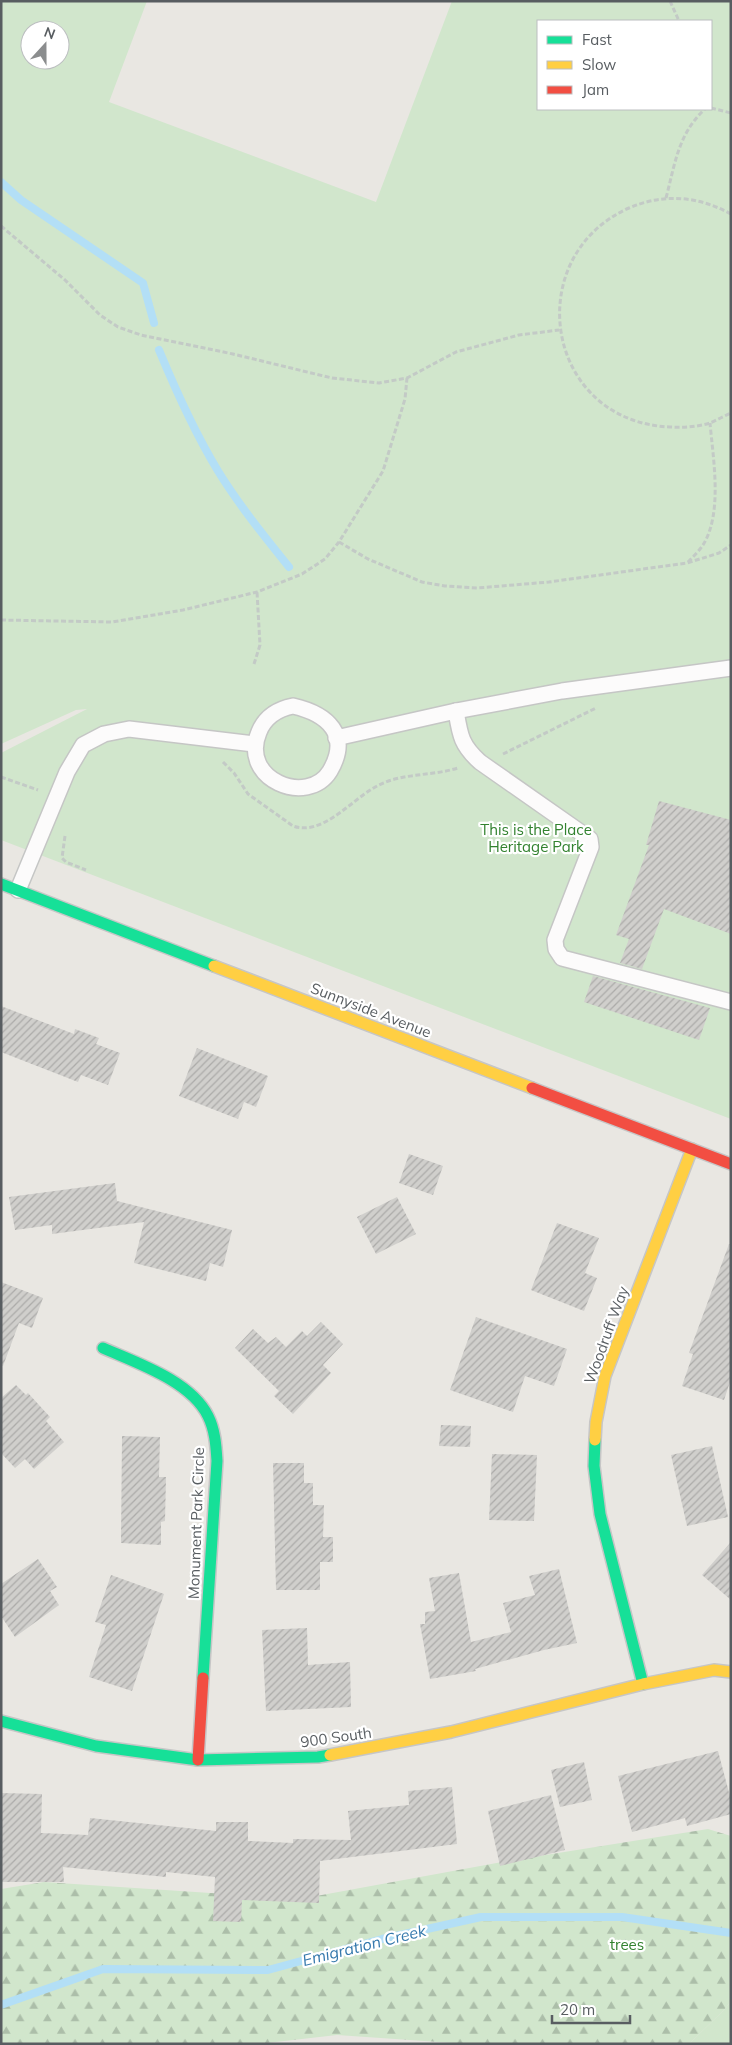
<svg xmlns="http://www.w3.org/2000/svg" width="732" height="2045" font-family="Mulish,sans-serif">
  <defs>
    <pattern id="forest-firs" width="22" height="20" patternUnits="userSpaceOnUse" patternTransform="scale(1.25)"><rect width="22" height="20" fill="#d1e6cc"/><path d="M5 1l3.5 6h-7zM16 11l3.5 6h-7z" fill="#acbea9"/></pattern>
    <pattern id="building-hatch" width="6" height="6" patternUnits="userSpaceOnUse" patternTransform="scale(1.25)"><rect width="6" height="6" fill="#d0cfcc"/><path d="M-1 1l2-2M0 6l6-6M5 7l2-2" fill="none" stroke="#acaba9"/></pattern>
  </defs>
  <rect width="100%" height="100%" fill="#e9e7e2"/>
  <g fill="#d1e6cc" fill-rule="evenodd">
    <path d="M1,1H147L109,102L376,202L452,1H731V1119L1,840V753L87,709L76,710L1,744ZM538,21H711V109H538ZM30,30H60V60H30Z"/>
    <path d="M731,2001V2044H689L725,2009Z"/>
  </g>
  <path fill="url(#forest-firs)" d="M708,1829L731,1836V2001L725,2009L689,2044H468L337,2035L258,2044H1V1889L44,1882L300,1899L502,1862Z"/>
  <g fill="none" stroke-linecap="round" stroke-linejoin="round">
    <g stroke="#b3dff6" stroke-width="8">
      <path d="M1,182L21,200L143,283L154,323"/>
      <path d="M159,350C176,391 195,433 218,471C239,505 264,536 289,567"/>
      <path d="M1,2005L103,1969L268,1970L382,1939L481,1917H622L731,1933"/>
    </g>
  </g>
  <g fill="url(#building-hatch)">
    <path d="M659,801L731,820V934L664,909L642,969L620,963L629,939L616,935L649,845H646Z"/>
    <path d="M593,976L710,1008L699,1040L584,1002Z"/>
    <path d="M1,1006L74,1034L75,1029L99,1038L96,1044L120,1053L108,1085L81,1075L78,1082L1,1052Z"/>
    <path d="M197,1048L268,1076L256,1107L244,1102L238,1119L179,1096Z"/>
    <path d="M409,1154L443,1166L433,1195L399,1183Z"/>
    <path d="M115,1183L117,1201L232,1230L223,1267L210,1263L206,1281L134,1263L144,1222L52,1234V1225L15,1230L9,1197Z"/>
    <path d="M397,1197L416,1234L376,1254L357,1217Z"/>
    <path d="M557,1223L599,1238L585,1273L597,1278L584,1311L531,1290Z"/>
    <path d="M729,1244H731V1379L724,1400L682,1386L693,1354L689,1353Z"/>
    <path d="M1,1282L43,1298L32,1328L19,1323L3,1366L1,1365Z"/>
    <path d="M476,1317L567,1349L554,1386L525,1376L513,1412L450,1390Z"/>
    <path d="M321,1322L343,1344L323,1365L331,1373L293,1414L274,1396L279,1391L235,1348L253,1329L268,1343L276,1337L286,1347L302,1331L307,1336Z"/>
    <path d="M16,1385L26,1395L28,1393L50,1417L46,1421L64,1442L34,1469L25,1459L15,1468L1,1453V1398Z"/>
    <path d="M441,1425L471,1426L470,1447L439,1446Z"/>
    <path d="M122,1436L160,1437L159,1477H166L165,1521L161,1522V1545L121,1543Z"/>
    <path d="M712,1446L728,1517L687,1526L671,1455Z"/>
    <path d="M492,1454L537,1455L534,1521L489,1520Z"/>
    <path d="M273,1463H304V1483H313V1505H324L323,1537H333V1562H320V1590H276Z"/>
    <path d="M731,1542V1600L702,1575Z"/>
    <path d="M38,1559L57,1587L50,1591L59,1605L15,1637L1,1616V1584Z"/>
    <path d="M559,1569L577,1643L544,1650L475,1669L476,1671L430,1679L420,1624H425V1612L435,1611L429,1578L459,1573L471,1642L511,1632L503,1603L535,1595L529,1576Z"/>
    <path d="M111,1575L164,1594L132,1691L89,1677L106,1625L95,1622Z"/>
    <path d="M307,1628L308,1665L350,1662L351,1707L266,1711L262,1630Z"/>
    <path d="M718,1751L731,1800V1814L687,1826L685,1818L632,1832L618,1776Z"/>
    <path d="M584,1762L592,1800L560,1807L551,1770Z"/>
    <path d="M452,1787L457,1844L320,1861L319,1903L242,1900L241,1922L213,1921L215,1877L166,1872V1877L63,1867L64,1882H1V1793L42,1794L41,1833L88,1835L90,1818L216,1831V1822H248V1841L293,1843V1839L351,1840L348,1811L409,1805L408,1791Z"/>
    <path d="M551,1795L565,1850L500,1866L488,1811Z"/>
  </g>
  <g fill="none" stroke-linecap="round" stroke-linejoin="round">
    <g stroke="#c5c6c5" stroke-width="18">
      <g id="lane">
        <path d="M293,706C328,714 351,735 330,771C308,807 239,780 259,732C265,717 278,709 293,706Z"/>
        <path d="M456,711C460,735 461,745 480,762L590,839L591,847L555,940L556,949L562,958L731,1002"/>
        <path d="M336,738L456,711L562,691L731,668"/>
        <path d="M18,890L67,772L83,745L104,734L129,729L254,744"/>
      </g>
    </g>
    <g stroke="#c6c6c6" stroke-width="14">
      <g id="fast">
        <path d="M1,884L214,966"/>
        <path d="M103,1348C137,1363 191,1381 208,1416C215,1430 216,1445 217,1461L203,1678"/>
        <path d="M595,1440L594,1466L600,1514L643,1684"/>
        <path d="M1,1721L96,1746L198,1760L318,1757L330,1755"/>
      </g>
    </g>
    <g stroke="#c6c6c6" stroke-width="14">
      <g id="slow">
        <path d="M214,966L532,1088"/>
        <path d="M595,1440L596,1422L605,1376L692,1149"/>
        <path d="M330,1755L451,1732L643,1684L714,1670L731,1672"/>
      </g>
    </g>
    <g stroke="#c6c6c6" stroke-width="14">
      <g id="jam">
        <path d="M532,1088L731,1164"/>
        <path d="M198,1760L203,1678"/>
      </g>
    </g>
    <g stroke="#c3cac6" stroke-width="3" stroke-dasharray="5 2.5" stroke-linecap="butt">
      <path d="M670,1L679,21"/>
      <path d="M711,108L731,113"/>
      <path d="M666,198C675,164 678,134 705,109"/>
      <path d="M731,214C698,196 664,193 629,208C523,255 543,411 658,426C675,428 694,428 710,423C717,420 724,416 731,413"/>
      <path d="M1,226L65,280L100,315L118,327L141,335L233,354L332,378L379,383L407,378L456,352L519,335L559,330"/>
      <path d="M339,542L368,559L422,582L445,586L477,588L549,582L687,563L719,553L731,545"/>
      <path d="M688,562C693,557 699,551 703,545C723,513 713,458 710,423"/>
      <path d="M1,620L112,622L183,610L257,592L302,574L325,559L339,542L383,471L405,399L407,378"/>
      <path d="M254,664L260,645L257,592"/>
      <path d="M503,754L596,708"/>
      <path d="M223,762L234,773L248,794L293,826C321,836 349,803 372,789C398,772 429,777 458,768"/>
      <path d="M1,777L38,790"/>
      <path d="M65,836L62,858L66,862L86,870"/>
    </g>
    <use href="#lane" stroke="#fcfbfb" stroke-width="15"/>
    <use href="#fast" stroke="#16e098" stroke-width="11"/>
    <use href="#slow" stroke="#ffcf43" stroke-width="11"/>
    <use href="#jam" stroke="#f24e42" stroke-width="11"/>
  </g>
  <g text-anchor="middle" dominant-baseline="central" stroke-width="4.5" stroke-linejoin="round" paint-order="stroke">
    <g font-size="15" fill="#32822f" stroke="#fff">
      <text x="536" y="829">This is the Place<tspan x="536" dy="17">Heritage Park</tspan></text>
      <text x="627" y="1944">trees</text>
    </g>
    <g font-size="15" fill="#585d61" stroke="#fff">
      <text transform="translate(371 1010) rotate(21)">Sunnyside Avenue</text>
      <text transform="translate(606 1335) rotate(-70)">Woodruff Way</text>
      <text transform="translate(196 1523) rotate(-88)">Monument Park Circle</text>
      <text transform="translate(336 1737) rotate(-8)">900 South</text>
    </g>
    <g font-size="16" font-style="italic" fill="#3478ac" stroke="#fff">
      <text transform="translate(364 1945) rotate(-14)">Emigration Creek</text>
    </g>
  </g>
  <rect width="732" height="2045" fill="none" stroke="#585d61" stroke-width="5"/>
  <rect x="537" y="20" width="175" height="90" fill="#ffffff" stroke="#bcbec0"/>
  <rect x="547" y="36" width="25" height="8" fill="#16e098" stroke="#bcbec0"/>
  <text x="582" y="45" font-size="15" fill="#585d61">Fast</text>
  <rect x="547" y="61" width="25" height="8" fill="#ffcf43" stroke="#bcbec0"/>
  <text x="582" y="70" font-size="15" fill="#585d61">Slow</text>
  <rect x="547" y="86" width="25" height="8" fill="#f24e42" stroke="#bcbec0"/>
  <text x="582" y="95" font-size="15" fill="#585d61">Jam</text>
  <g transform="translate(45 45) rotate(21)"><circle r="24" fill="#ffffff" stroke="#bcbec0"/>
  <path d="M0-4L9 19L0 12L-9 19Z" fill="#8b8d8e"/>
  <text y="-8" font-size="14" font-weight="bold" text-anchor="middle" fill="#585d61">N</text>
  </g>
  <path d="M552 2015v8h78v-8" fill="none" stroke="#585d61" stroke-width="2.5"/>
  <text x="560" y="2015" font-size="15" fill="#585d61" stroke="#ffffff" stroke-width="4" paint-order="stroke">20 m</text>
</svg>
